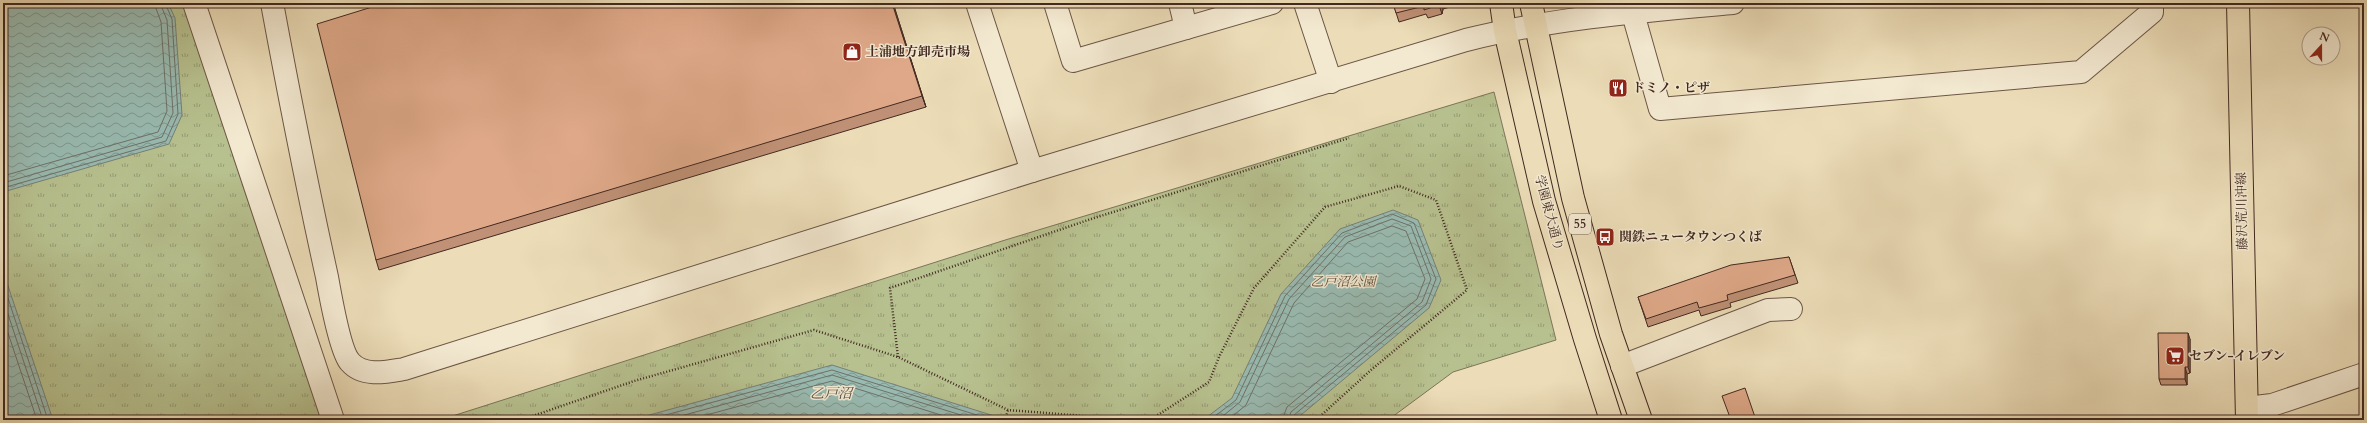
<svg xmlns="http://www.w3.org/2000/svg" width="2367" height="423" font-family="Cardo,'Noto Serif JP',serif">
  <defs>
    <pattern id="park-tufts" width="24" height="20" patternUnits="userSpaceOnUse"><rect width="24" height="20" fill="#b7c18f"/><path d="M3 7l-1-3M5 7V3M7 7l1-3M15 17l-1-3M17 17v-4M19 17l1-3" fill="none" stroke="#969d74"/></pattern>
    <pattern id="water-waves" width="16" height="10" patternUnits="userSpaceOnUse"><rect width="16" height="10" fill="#99bbb2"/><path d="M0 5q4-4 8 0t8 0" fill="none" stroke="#7e9890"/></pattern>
  </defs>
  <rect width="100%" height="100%" fill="#ecddb8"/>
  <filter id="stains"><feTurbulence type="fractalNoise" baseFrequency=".005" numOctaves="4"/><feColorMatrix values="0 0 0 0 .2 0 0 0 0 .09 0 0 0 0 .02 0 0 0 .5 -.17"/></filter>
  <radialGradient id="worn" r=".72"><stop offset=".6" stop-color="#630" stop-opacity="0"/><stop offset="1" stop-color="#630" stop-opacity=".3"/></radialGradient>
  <g fill="url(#park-tufts)" stroke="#7c7558">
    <path d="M3,3H190L340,420H3Z"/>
    <path d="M1494,92L1556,340L1453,372L1388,420H440L1002,241Z"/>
  </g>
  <g fill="url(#water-waves)" stroke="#768178">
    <path d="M3,3H168L175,18L182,115L169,144L3,192Z"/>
    <path d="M1393,210L1418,220L1441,280L1429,308L1295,420H1203L1232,398L1281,294L1340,229Z"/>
    <path d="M3,271L53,420H3Z"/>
    <path d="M832,365L1007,420H631Z"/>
  </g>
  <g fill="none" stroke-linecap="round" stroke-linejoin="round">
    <g stroke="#6e7269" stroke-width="1">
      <path d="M3,176L158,132L167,111L161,22L154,3"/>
      <path d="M3,183L162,137L173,113L167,20L160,3"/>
      <path d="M3,188L166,141L178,114L172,19L165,3"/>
      <path d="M3,283L48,420"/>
      <path d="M3,299L43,420"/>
      <path d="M3,318L37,420"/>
      <path d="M647,420L832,370L993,420"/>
      <path d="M666,420L832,375L977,420"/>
      <path d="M688,420L832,381L957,420"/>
      <path d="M1210,420L1236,400L1285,296L1342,233L1392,214L1414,223L1436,279L1426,305L1294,415L1293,420"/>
      <path d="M1218,420L1240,402L1289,299L1345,237L1392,219L1411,226L1431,279L1422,302L1291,412L1288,420"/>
      <path d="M1228,420L1246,405L1294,303L1348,242L1392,226L1406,231L1425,279L1417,299L1287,407L1282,420"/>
    </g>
    <g stroke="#6c5646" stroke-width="24">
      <g id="minor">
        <path d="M194,3L333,420"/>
        <path d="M272,3C289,95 307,186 327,277C330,294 340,351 350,362C363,377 386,372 404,369L1032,171L1466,40C1553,18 1643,11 1733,3"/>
        <path d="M977,3L1032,171"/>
        <path d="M1055,3L1073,61L1272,3"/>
        <path d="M1180,3L1186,28"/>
        <path d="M1305,3L1331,82"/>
        <path d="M1630,3L1660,109L2081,72L2152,12V3"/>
        <path d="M1622,366L1768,310L1791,309"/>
        <path d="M2247,408L2272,405L2364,374"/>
      </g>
    </g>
    <g stroke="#422920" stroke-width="24">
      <g id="major">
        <path d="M1501,3L1505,31L1544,201L1585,339L1611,420"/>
        <path d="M1531,3L1573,198L1611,334L1641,420"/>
        <path d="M2238,3L2247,420"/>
      </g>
    </g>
    <g stroke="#422920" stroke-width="2.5" stroke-dasharray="1 2" stroke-linecap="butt">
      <path d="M898,357L890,288L1091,219L1349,138"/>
      <path d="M521,420L634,381L814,330L898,357L1008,410L1135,420"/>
      <path d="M1005,420L1008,410"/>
      <path d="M1150,420L1209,382L1219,357L1254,288L1325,207L1399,186L1436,200L1467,290L1371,370L1316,420"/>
    </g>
    <use href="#minor" stroke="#f3e9d1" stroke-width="22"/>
    <use href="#major" stroke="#ecddb8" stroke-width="22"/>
  </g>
  <g fill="#c09176" stroke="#422920">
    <path d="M385,3H893L926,107L379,270L376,260Z"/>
    <path d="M1393,3H1464L1443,9L1442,14L1428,18L1426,14L1399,22Z"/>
    <path d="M1562,3H1574L1562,5Z"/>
    <path d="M1789,257L1798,283L1730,303L1731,307L1701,316L1699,310L1648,327L1638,297Z"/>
    <path d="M2190,339V373L2187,374V385H2161L2159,379Z"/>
  </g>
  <g fill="#9c7660" stroke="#422920">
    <path d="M892,3H893L926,107L922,96Z"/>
    <path d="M1439,3H1441L1443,9L1442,14L1439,5Z"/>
    <path d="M2188,333L2190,339V373L2188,367Z"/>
    <path d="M2185,367L2187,374V385L2185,379Z"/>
  </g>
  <g fill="#dfa989" stroke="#422920">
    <path d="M385,3H892L922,96L376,260L317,24Z"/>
    <path d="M1393,3H1439V5L1424,10V6L1396,13Z"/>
    <path d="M1789,257L1795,275L1727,295L1728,300L1699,308L1697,302L1646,319L1638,297L1731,265Z"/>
    <path d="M2158,333H2188V367H2185V379H2159Z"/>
    <path d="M1745,388L1756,420H1731L1722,396Z"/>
  </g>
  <defs>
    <g id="shop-square" transform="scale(1)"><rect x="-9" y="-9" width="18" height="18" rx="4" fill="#8f2418" stroke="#f3e9d1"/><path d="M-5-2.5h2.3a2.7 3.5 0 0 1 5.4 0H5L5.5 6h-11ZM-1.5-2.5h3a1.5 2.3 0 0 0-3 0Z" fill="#fff"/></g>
    <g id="restaurant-square" transform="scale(1)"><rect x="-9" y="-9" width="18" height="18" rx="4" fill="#8f2418" stroke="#f3e9d1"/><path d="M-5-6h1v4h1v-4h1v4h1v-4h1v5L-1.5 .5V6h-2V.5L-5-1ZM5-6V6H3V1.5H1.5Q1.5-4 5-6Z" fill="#fff"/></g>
    <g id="bus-square" transform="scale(1)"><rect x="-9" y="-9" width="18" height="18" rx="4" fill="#8f2418" stroke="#f3e9d1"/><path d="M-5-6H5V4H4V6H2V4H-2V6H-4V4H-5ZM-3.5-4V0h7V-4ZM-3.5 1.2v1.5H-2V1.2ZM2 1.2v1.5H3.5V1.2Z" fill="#fff"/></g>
    <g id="supermarket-square" transform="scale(1)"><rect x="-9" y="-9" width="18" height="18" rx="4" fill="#8f2418" stroke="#f3e9d1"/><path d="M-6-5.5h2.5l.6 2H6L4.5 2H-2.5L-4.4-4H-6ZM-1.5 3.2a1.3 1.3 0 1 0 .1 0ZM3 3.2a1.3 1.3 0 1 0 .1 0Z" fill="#fff"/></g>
  </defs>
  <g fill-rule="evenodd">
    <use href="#shop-square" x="852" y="52"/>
    <use href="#restaurant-square" x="1618" y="88"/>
    <use href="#bus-square" x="1605" y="237"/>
    <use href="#supermarket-square" x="2175" y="356"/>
  </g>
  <g text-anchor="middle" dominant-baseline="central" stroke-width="3" stroke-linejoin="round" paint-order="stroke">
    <rect fill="#f3e9d1" stroke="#776355" stroke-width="1" x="1569" y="214" width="22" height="20" rx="3"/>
    <g font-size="12" font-weight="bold" fill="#422920">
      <text x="1580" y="224">55</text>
    </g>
    <g font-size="13" font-weight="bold" fill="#422920" stroke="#f3e9d1" text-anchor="start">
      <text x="866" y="52">土浦地方卸売市場</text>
      <text x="1632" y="88">ドミノ・ピザ</text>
      <text x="1619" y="237">関鉄ニュータウンつくば</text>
      <text x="2189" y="356">セブン-イレブン</text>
    </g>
    <g font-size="13" fill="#422920" stroke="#f3e9d1">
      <text transform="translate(2242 211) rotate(-91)">藤沢荒川沖線</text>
      <text transform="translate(1549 213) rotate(75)">学園東大通り</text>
    </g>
    <g font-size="13" font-style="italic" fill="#5f4f3c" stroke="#f3e9d1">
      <text x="1343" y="282">乙戸沼公園</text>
    </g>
    <g font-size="14" font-style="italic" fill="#584e44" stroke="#f3e9d1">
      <text x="831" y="393">乙戸沼</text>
    </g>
  </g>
  <rect width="2367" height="423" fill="none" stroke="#ecddb8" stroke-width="16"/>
  <rect x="4" y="4" width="2359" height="415" fill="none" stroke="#422920" stroke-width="2"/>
  <rect x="8" y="8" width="2351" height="407" fill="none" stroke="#422920"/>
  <g transform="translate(2321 46) rotate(21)"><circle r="19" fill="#f3e9d1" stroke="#ac9c8a"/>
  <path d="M0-3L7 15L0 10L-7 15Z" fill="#8f2418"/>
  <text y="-6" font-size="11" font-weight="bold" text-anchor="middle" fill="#422920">N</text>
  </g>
  <rect width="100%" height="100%" filter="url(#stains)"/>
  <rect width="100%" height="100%" fill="url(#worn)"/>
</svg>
